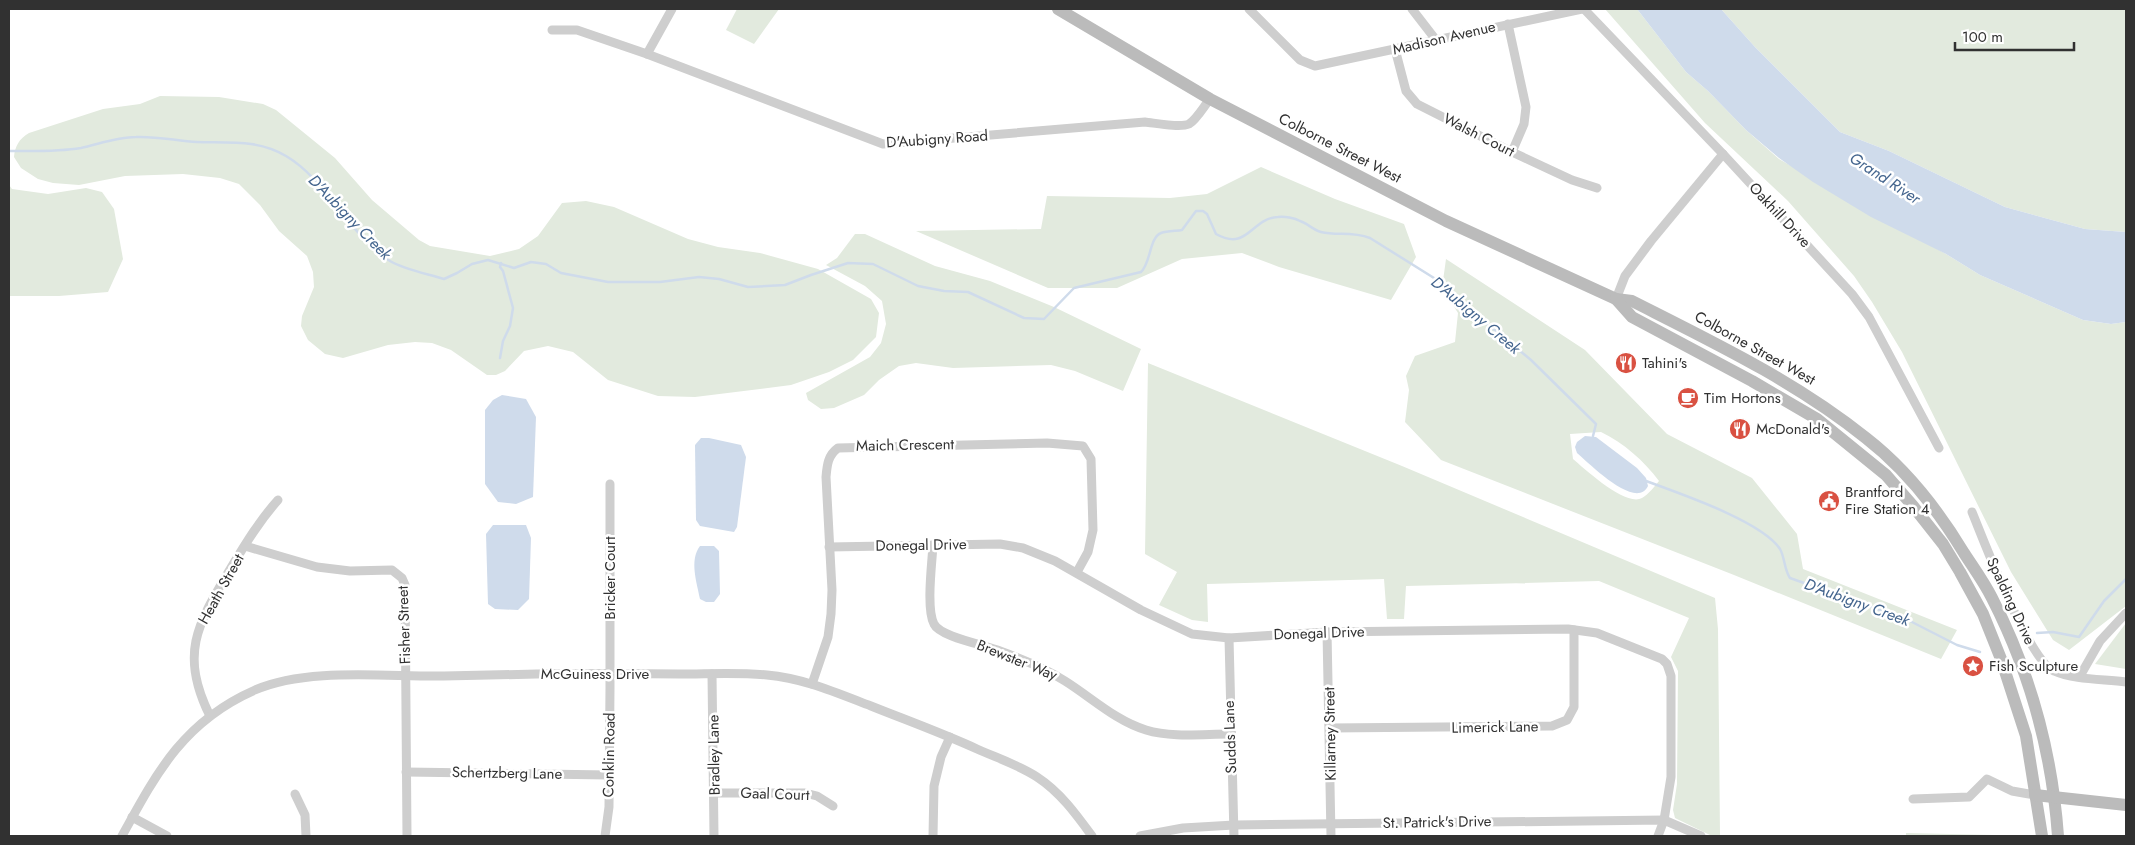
<svg xmlns="http://www.w3.org/2000/svg" width="2135" height="845" font-family="Jost,sans-serif">
  <rect width="100%" height="100%" fill="#fff"/>
  <g fill="#e2eade" fill-rule="evenodd">
    <path d="M737,9H779L754,44L726,30Z"/>
    <path d="M1605,9H1637L1686,72L1708,91L1746,130L1779,159L1946,254L1980,275L2083,320L2111,324L2126,322V606L2069,650L2053,640L2011,572L1902,352L1872,302L1854,276L1788,201L1705,123Z"/>
    <path d="M1721,9H2126V232L2085,229L2005,207L1889,151L1840,132L1755,47Z"/>
    <path d="M160,96L219,97L263,104L276,110L335,158L372,200L419,240L430,246L490,256L519,249L538,236L562,203L586,201L614,207L688,239L718,247L760,253L818,269L871,299L879,313L876,337L853,360L829,372L791,385L695,397L658,396L608,380L573,352L548,346L524,351L505,371L496,375H487L451,350L432,343L415,342L388,345L343,358L325,354L308,340L301,326L302,316L314,287L313,272L307,256L279,231L260,205L239,184L220,178L183,174L125,176L79,185L53,183L38,179L21,168L14,157C15,146 19,139 29,133L103,109L140,104Z"/>
    <path d="M1261,167L1335,199L1404,224L1416,257L1391,300L1279,267L1242,253L1182,259L1117,288H1048L916,231L1041,229L1047,196L1170,198L1207,194Z"/>
    <path d="M9,185L12,189L48,194L86,188L102,192L114,209L123,259L108,292L59,296H9Z"/>
    <path d="M855,234H865L935,266L990,281L1054,307L1141,349L1123,391L1075,371L1051,365L953,368L916,363L899,366L879,380L864,395L834,408L821,409L808,400L806,393L870,357L881,343L886,324L882,301L865,286L826,265L837,258Z"/>
    <path d="M1446,259L1585,350L1667,434L1752,478L1797,534L1803,569L1957,630L1941,659L1734,575L1441,460L1405,422L1409,390L1406,376L1415,356L1455,342L1458,313L1442,288ZM1601,432C1624,443 1644,461 1659,481C1655,486 1648,495 1642,498C1626,507 1586,470 1573,459L1570,434Z"/>
    <path d="M1148,363L1402,466L1715,598L1718,629L1720,836H1712L1679,820L1675,818L1673,810L1677,784L1678,671L1671,657L1689,618L1599,581L1406,586L1404,619H1387L1384,579L1207,584L1208,622L1192,620L1159,605L1177,572L1145,554Z"/>
    <path d="M2126,623V669L2095,664Z"/>
    <path d="M1906,833L1995,835V836H1906Z"/>
  </g>
  <g fill="#cfdbeb">
    <path d="M1637,9H1721L1755,47L1840,132L1889,151L2005,207L2085,229L2126,232V322L2111,324L2083,320L1980,275L1946,254L1871,217L1813,182L1779,158L1746,130L1708,91L1686,72Z"/>
    <path d="M502,395L526,399L536,417L533,497L516,504L498,502L485,484V410L493,400Z"/>
    <path d="M1585,436L1596,437L1637,468L1646,478L1648,486C1636,511 1589,463 1577,453L1575,447L1577,442Z"/>
    <path d="M701,438H709L741,445L746,457L737,527L734,532L700,526L696,520L695,445Z"/>
    <path d="M493,525H526L531,538L529,599L518,610L495,609L488,604L486,534Z"/>
    <path d="M700,546H714L719,551L720,594L714,602H706L700,599C697,583 689,560 700,546Z"/>
  </g>
  <g fill="none" stroke-linecap="round" stroke-linejoin="round">
    <g stroke="#cfdbeb" stroke-width="2.5">
      <path d="M9,151C32,151 57,152 81,148C99,144 117,137 136,137C157,136 177,141 197,142C228,143 258,139 286,156C327,180 349,235 390,261C403,269 428,274 444,279L457,273L472,264L488,260L514,268L531,262L546,264L561,273L608,282H660L699,277L719,279L748,287L785,285L811,275L848,263L873,264L918,286L944,291L968,292L1024,318L1044,319L1074,288L1141,272C1151,263 1149,238 1161,233C1167,231 1176,231 1182,230L1196,211H1203L1207,214L1216,234C1248,252 1251,218 1278,217C1284,216 1295,218 1300,221C1307,223 1313,230 1321,232C1337,236 1351,231 1370,238L1442,283L1469,312L1491,327L1531,360L1596,424L1593,436"/>
      <path d="M500,358L503,341L510,326L513,308L503,271L500,267L501,263"/>
      <path d="M1646,481C1678,493 1762,521 1780,549C1785,558 1784,569 1790,578L1908,620L1957,645L1980,652"/>
      <path d="M2037,633L2053,632L2079,637L2104,601L2126,579"/>
    </g>
    <g stroke="#cecece" stroke-width="9">
      <path d="M1249,9L1300,60L1315,66L1582,9"/>
      <path d="M1412,9L1436,40"/>
      <path d="M1584,9L1723,154L1852,294L1869,317L1939,448"/>
      <path d="M1508,24L1526,107L1524,124L1512,152"/>
      <path d="M552,30H577L647,54L883,144L1145,122C1155,123 1180,128 1189,124C1197,119 1204,106 1210,99"/>
      <path d="M1395,49L1406,91L1417,104L1512,152L1572,180L1597,188"/>
      <path d="M647,54L672,9"/>
      <path d="M1616,299L1625,276L1651,241L1723,154"/>
      <path d="M1972,512C1984,541 2029,661 2054,671C2074,680 2104,679 2126,682"/>
      <path d="M933,545C932,563 926,609 934,624C940,637 986,645 1000,651C1022,659 1045,668 1065,681C1092,698 1116,721 1146,730C1172,738 1203,734 1230,734"/>
      <path d="M245,546L317,567L350,571L392,570L402,578L405,585L407,836"/>
      <path d="M829,547L1000,544L1023,548L1055,561L1141,610L1192,634L1229,638L1327,632L1568,629L1597,633L1662,659L1667,664L1671,676V777L1664,820L1658,836"/>
      <path d="M1327,632L1331,836"/>
      <path d="M1229,638L1234,836"/>
      <path d="M712,674L714,836"/>
      <path d="M2080,676L2100,641L2126,613"/>
      <path d="M812,684L828,637L831,614L832,590L826,477C827,465 828,455 838,448L1047,443L1083,446L1091,459L1093,530L1088,552L1077,572"/>
      <path d="M210,716C178,652 199,622 232,566C246,543 260,520 278,500"/>
      <path d="M1330,728L1552,726L1567,720L1574,707V630"/>
      <path d="M406,772L609,775"/>
      <path d="M714,793H805L817,796L833,806"/>
      <path d="M295,794L305,815L306,836"/>
      <path d="M1913,799L1969,797L1987,779L2012,791L2035,795"/>
      <path d="M132,817L167,836"/>
      <path d="M122,836C157,772 184,721 255,690C307,667 387,677 444,676C523,674 601,673 679,674C708,674 738,672 767,675C803,678 837,693 871,706C906,720 942,733 977,749C997,758 1019,765 1037,777C1060,792 1076,814 1092,836"/>
      <path d="M605,836L609,807L610,687V484"/>
      <path d="M933,836L934,786L941,757L950,737"/>
      <path d="M1140,836L1183,828L1234,825L1664,820L1701,836"/>
    </g>
    <g stroke="#bbb" stroke-width="12">
      <path d="M1058,9L1210,99L1446,221L1616,299L1632,301C1713,342 1795,381 1866,438C1906,469 1938,510 1964,553C1973,567 1984,582 1992,598C2030,672 2052,753 2058,836"/>
      <path d="M1616,299L1632,317L1752,381L1817,419L1886,475L1913,506L1943,544L1960,572L1983,614L2001,659L2026,736L2042,836"/>
      <path d="M2035,795L2126,805"/>
    </g>
  </g>
  <defs>
    <g id="restaurant-disc" transform="scale(1.125)"><circle r="9.5" fill="#d95142" stroke="#fff"/><path d="M-5-6h1v4h1v-4h1v4h1v-4h1v5L-1.5 .5V6h-2V.5L-5-1ZM5-6V6H3V1.5H1.5Q1.5-4 5-6Z" fill="#fff"/></g>
    <g id="cafe-disc" transform="scale(1.125)"><circle r="9.5" fill="#d95142" stroke="#fff"/><path d="M-5.5-4.5H6V0H3Q3 3.5 0 3.5H-2.5Q-5.5 3.5-5.5 0ZM3-3.2v2h1.7v-2ZM-6 4.5H4V6H-6Z" fill="#fff"/></g>
    <g id="civic-disc" transform="scale(1.125)"><circle r="9.5" fill="#d95142" stroke="#fff"/><path d="M-.6-6.5H3V-4.5H.6V-3L4-1V1h2V6H-6V1h2V-1L-.6-3ZM-1.2 2.5V6h2.4V2.5Z" fill="#fff"/></g>
    <g id="sight-disc" transform="scale(1.125)"><circle r="9.5" fill="#d95142" stroke="#fff"/><path d="M0-6L1.8-2.2L6-1.7L2.9 1.2L3.7 5.4L0 3.3L-3.7 5.4L-2.9 1.2L-6-1.7L-1.8-2.2Z" fill="#fff"/></g>
  </defs>
  <g fill-rule="evenodd">
    <use href="#restaurant-disc" x="1626" y="363"/>
    <use href="#cafe-disc" x="1688" y="398"/>
    <use href="#restaurant-disc" x="1740" y="429"/>
    <use href="#civic-disc" x="1829" y="501"/>
    <use href="#sight-disc" x="1973" y="666"/>
  </g>
  <g text-anchor="middle" dominant-baseline="central" stroke-width="5" stroke-linejoin="round" paint-order="stroke">
    <g font-size="15" fill="#313131" stroke="#fff">
      <text transform="translate(1444 38) rotate(-13)">Madison Avenue</text>
      <text transform="translate(1479 135) rotate(27)">Walsh Court</text>
      <text transform="translate(937 139) rotate(-4)">D'Aubigny Road</text>
      <text transform="translate(1340 148) rotate(27)">Colborne Street West</text>
      <text transform="translate(1780 215) rotate(47)">Oakhill Drive</text>
      <text transform="translate(1755 348) rotate(29)">Colborne Street West</text>
      <text transform="translate(905 445) rotate(-1)">Maich Crescent</text>
      <text transform="translate(921 545) rotate(-1)">Donegal Drive</text>
      <text transform="translate(610 578) rotate(-90)">Bricker Court</text>
      <text transform="translate(221 589) rotate(-61)">Heath Street</text>
      <text transform="translate(2011 601) rotate(65)">Spalding Drive</text>
      <text transform="translate(404 625) rotate(-92)">Fisher Street</text>
      <text transform="translate(1319 633) rotate(-2)">Donegal Drive</text>
      <text transform="translate(1017 660) rotate(22)">Brewster Way</text>
      <text x="595" y="674">McGuiness Drive</text>
      <text transform="translate(1495 727) rotate(-1)">Limerick Lane</text>
      <text transform="translate(1330 734) rotate(-91)">Killarney Street</text>
      <text transform="translate(1230 737) rotate(-92)">Sudds Lane</text>
      <text transform="translate(609 755) rotate(-89)">Conklin Road</text>
      <text transform="translate(714 755) rotate(-91)">Bradley Lane</text>
      <text transform="translate(507 773) rotate(1)">Schertzberg Lane</text>
      <text transform="translate(775 794) rotate(2)">Gaal Court</text>
      <text transform="translate(1437 822) rotate(-1)">St. Patrick's Drive</text>
    </g>
    <g font-size="15" fill="#313131" stroke="#fff" text-anchor="start">
      <text x="1642" y="363">Tahini's</text>
      <text x="1704" y="398">Tim Hortons</text>
      <text x="1756" y="429">McDonald's</text>
      <text x="1845" y="492">Brantford<tspan x="1845" dy="17">Fire Station 4</tspan></text>
      <text x="1989" y="666">Fish Sculpture</text>
    </g>
    <g font-size="16" font-style="italic" fill="#44658e" stroke="#fff">
      <text transform="translate(1885 178) rotate(33)">Grand River</text>
      <text transform="translate(350 217) rotate(46)">D'Aubigny Creek</text>
      <text transform="translate(1476 315) rotate(40)">D'Aubigny Creek</text>
      <text transform="translate(1857 602) rotate(20)">D'Aubigny Creek</text>
    </g>
  </g>
  <rect width="2135" height="845" fill="none" stroke="#313131" stroke-width="20"/>
  <path d="M1955 42v8h119v-8" fill="none" stroke="#313131" stroke-width="2.5"/>
  <text x="1962" y="42" font-size="15" fill="#313131" stroke="#ffffff" stroke-width="4" paint-order="stroke">100 m</text>
</svg>
